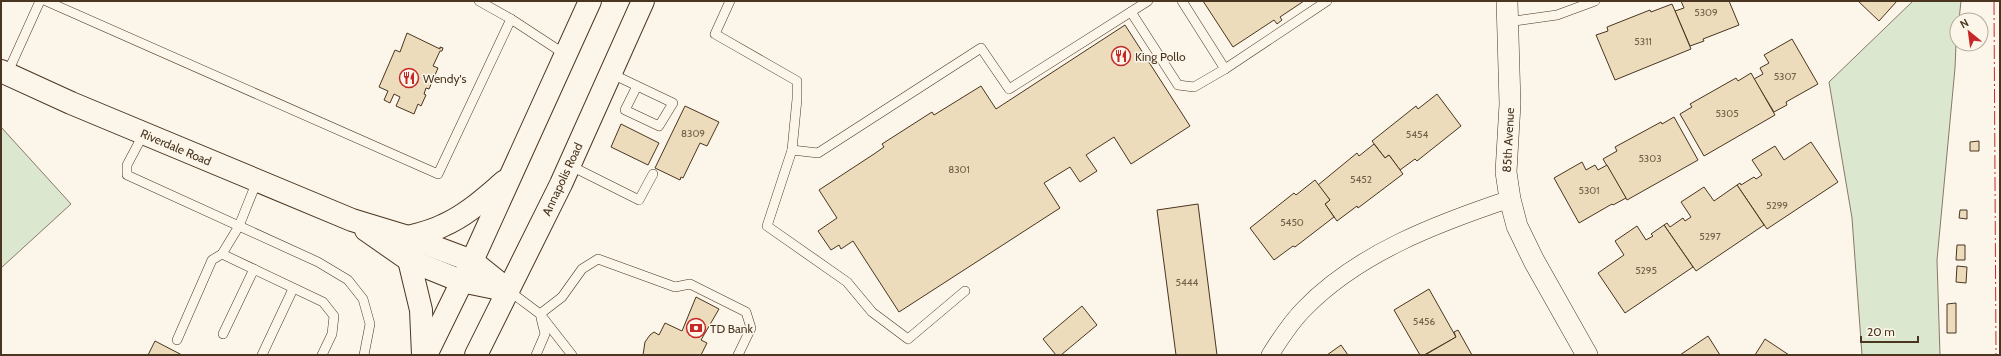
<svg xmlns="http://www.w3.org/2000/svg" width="2001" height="356" font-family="Cabin,sans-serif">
  <rect width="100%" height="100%" fill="#fbf6e9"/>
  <g fill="#dce7d0" stroke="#887966">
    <path d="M1913,1H1961L1959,20H1957L1955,68L1937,260L1940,355H1862L1852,218L1829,82Z"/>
    <path d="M1,127L71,204L1,268Z"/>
  </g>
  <g fill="#ecdcbc" stroke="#4a3520">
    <path d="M1203,1H1304L1280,17L1282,20L1277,24L1274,20L1233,47Z"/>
    <path d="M1681,1H1729L1739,25L1703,39L1704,41L1690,46L1675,11L1684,8Z"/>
    <path d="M1858,1H1897L1879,21Z"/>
    <path d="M1672,4L1691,49L1615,80L1596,35L1608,31L1607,27L1650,10L1651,12Z"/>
    <path d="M1125,25L1190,126L1131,164L1114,137L1086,155L1097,171L1080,182L1070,167L1044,183L1060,208L899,312L853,241L841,249L839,245L831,250L818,231L837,218L819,190L874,154L884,147L882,144L932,112L934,115L981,86L996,109Z"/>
    <path d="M407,33L440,49V47L443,48L442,51H440L433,66L438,68L429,89L426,88L424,94L426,95L421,106L418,104L414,114L396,106L400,97L394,94L390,103L384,100L388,91L379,87L395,50L400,52Z"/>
    <path d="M1792,39L1818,84L1786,102L1787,105L1774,112L1754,79L1763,74L1760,68L1769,63L1764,55Z"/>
    <path d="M1751,73L1775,115L1704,156L1680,114L1692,107L1690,104L1736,78L1738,81Z"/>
    <path d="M1437,94L1461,126L1417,161L1415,159L1400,170L1389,155L1385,158L1372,141L1416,106L1418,109Z"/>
    <path d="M685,106L719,122L707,146L700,143L683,178L681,177L680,180L655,168Z"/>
    <path d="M1674,117L1698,160L1627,200L1603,159L1617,151L1615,147L1661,122L1662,124Z"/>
    <path d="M621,124L659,143L648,165L611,147Z"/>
    <path d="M1979,141V151H1970V142Z"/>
    <path d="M1811,142L1838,182L1767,229L1737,185L1740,183L1741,185L1754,177L1756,179L1762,175L1752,160L1775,146L1784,160Z"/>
    <path d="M1374,144L1385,158L1389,155L1403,174L1358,208L1357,206L1337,221L1325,204L1330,200L1318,185L1357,153L1359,156Z"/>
    <path d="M1582,162L1586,170L1595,165L1598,170L1607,165L1626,198L1613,205L1612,204L1579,223L1554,178Z"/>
    <path d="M1315,180L1330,200L1325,204L1334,217L1295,247L1293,246L1274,260L1250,228L1294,193L1296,195Z"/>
    <path d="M1737,185L1764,225L1696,271L1664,225L1667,223L1670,227L1683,218L1685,221L1691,217L1681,202L1704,187L1714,201Z"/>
    <path d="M1198,204L1217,355H1176L1157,210Z"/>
    <path d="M1960,210H1967V219L1959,218Z"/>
    <path d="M1664,225L1693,267L1625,313L1598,273L1624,255L1615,241L1637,226L1646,240L1653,236L1651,234Z"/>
    <path d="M1957,245H1965V260H1956Z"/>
    <path d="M1957,266L1967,267L1966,283L1956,282Z"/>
    <path d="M1429,289L1456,337L1424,355H1420L1394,310Z"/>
    <path d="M696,297L719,309L701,340L707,343L701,355H643L645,342L650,335L654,332L659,335L665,323L682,331Z"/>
    <path d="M1956,303V333H1947V304Z"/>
    <path d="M1082,306L1097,325L1061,355H1056L1043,339Z"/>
    <path d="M1458,330L1472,355H1425L1456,337L1454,332Z"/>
    <path d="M1708,336L1720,355H1680Z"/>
    <path d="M1765,339L1789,355H1755Z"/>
    <path d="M155,341L182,355H148Z"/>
    <path d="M1341,345L1348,355H1327Z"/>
  </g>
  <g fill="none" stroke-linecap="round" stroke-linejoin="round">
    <g stroke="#4a3520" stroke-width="10">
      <g id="service">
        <path d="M46,1L438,174L511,19"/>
        <path d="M479,1L511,19L566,55"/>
        <path d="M730,1L715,34L797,81V99L792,150L767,226L847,282L872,312L908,339L965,291"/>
        <path d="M1182,1L1225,69L1327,1"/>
        <path d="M1131,12L1178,85L1194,87L1225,69"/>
        <path d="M1507,22L1557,15L1595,1"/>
        <path d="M610,73L673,103L659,126L625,110L637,86"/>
        <path d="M7,74L40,1"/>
        <path d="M144,133L127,165V175L318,262L348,280L363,299L370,324L364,355"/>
        <path d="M792,150L818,153L981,48L1009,89L1148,1"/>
        <path d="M569,165L639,200L653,174"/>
        <path d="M222,254L239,226L257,181"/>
        <path d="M508,290L540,314L572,355"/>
        <path d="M540,314L562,297L582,269L598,259L675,287L690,284L746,312L751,328L738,355"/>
        <path d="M223,334L254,269"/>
        <path d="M177,340L212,260L222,254L323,302L334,316L332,334L322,355"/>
        <path d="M262,355L293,289"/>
        <path d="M536,355L545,334L541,318"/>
      </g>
    </g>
    <g stroke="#4a3520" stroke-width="18">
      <path id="minor" d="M1270,355C1280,339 1291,322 1304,309C1358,253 1438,223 1510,199"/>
    </g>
    <g stroke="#4a3520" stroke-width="22">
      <path id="tertiary" d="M1507,1L1510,104L1506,172L1510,199L1517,226L1534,261L1587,355"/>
    </g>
    <g stroke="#4a3520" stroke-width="24">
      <g id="secondary">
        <path d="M1,71L71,103L352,220L408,237L472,261L508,290"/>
        <path d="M366,230L409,260L461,281L505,290"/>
      </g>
    </g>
    <g stroke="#4a3520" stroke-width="24">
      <g id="primary">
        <path d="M408,237C420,234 433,231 444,225C467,215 486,197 505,181"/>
        <path d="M409,260L421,310L423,355"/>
        <path d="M426,355L472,261L590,1"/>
        <path d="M476,355L561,184L643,1"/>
      </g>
    </g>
    <use href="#service" stroke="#fbf6e9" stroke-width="9"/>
    <use href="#minor" stroke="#fbf6e9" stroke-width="17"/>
    <use href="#tertiary" stroke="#fbf6e9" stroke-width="21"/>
    <use href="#secondary" stroke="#fbf6e9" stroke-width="22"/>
    <use href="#primary" stroke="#fbf6e9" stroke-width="22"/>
    <path stroke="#c62828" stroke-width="1" stroke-dasharray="14 3 2 3" stroke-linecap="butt" d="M1994,1L1996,355"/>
  </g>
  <defs>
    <g id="restaurant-ring" transform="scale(1)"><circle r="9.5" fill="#fbf6e9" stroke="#c62828" stroke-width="1.5"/><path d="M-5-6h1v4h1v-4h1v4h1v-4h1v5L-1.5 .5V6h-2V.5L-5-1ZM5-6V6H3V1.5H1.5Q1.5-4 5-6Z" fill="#c62828"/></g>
    <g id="bank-ring" transform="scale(1)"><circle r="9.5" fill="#fbf6e9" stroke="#c62828" stroke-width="1.5"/><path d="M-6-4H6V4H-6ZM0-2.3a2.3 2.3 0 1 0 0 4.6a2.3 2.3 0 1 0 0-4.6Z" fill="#c62828"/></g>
  </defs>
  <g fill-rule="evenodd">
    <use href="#restaurant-ring" x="1121" y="56"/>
    <use href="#restaurant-ring" x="409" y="78"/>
    <use href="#bank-ring" x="696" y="328"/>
  </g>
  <g text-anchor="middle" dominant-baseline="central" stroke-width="3" stroke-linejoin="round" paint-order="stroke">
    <g font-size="10" fill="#725f47">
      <text x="1706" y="12">5309</text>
      <text x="1643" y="41">5311</text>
      <text x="1785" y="76">5307</text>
      <text x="1727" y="113">5305</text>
      <text x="693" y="133">8309</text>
      <text x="1417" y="134">5454</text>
      <text x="1650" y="158">5303</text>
      <text x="959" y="169">8301</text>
      <text x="1361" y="179">5452</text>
      <text x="1589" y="190">5301</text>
      <text x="1777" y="205">5299</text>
      <text x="1292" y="222">5450</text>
      <text x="1710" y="236">5297</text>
      <text x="1646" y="270">5295</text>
      <text x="1187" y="282">5444</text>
      <text x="1424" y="321">5456</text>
    </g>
    <g font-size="12" fill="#4a3520" stroke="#fbf6e9" text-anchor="start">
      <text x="1135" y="56">King Pollo</text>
      <text x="423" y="78">Wendy's</text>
      <text x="710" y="328">TD Bank</text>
    </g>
    <g font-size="12" fill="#4a3520" stroke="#fbf6e9">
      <text transform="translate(1508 140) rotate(-87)">85th Avenue</text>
      <text transform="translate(176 147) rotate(23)">Riverdale Road</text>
      <text transform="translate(562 179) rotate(-65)">Annapolis Road</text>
    </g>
  </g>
  <rect width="2001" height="356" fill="none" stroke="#4a3520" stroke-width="4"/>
  <g transform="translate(1969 32) rotate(331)"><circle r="19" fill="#fbf6e9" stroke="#b4a999"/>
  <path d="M0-3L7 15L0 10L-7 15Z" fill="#c62828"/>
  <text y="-6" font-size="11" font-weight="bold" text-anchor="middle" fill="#4a3520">N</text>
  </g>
  <path d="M1861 336v6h57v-6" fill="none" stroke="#4a3520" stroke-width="2"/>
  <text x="1867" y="336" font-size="12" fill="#4a3520" stroke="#fbf6e9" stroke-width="3" paint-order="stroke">20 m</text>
</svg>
